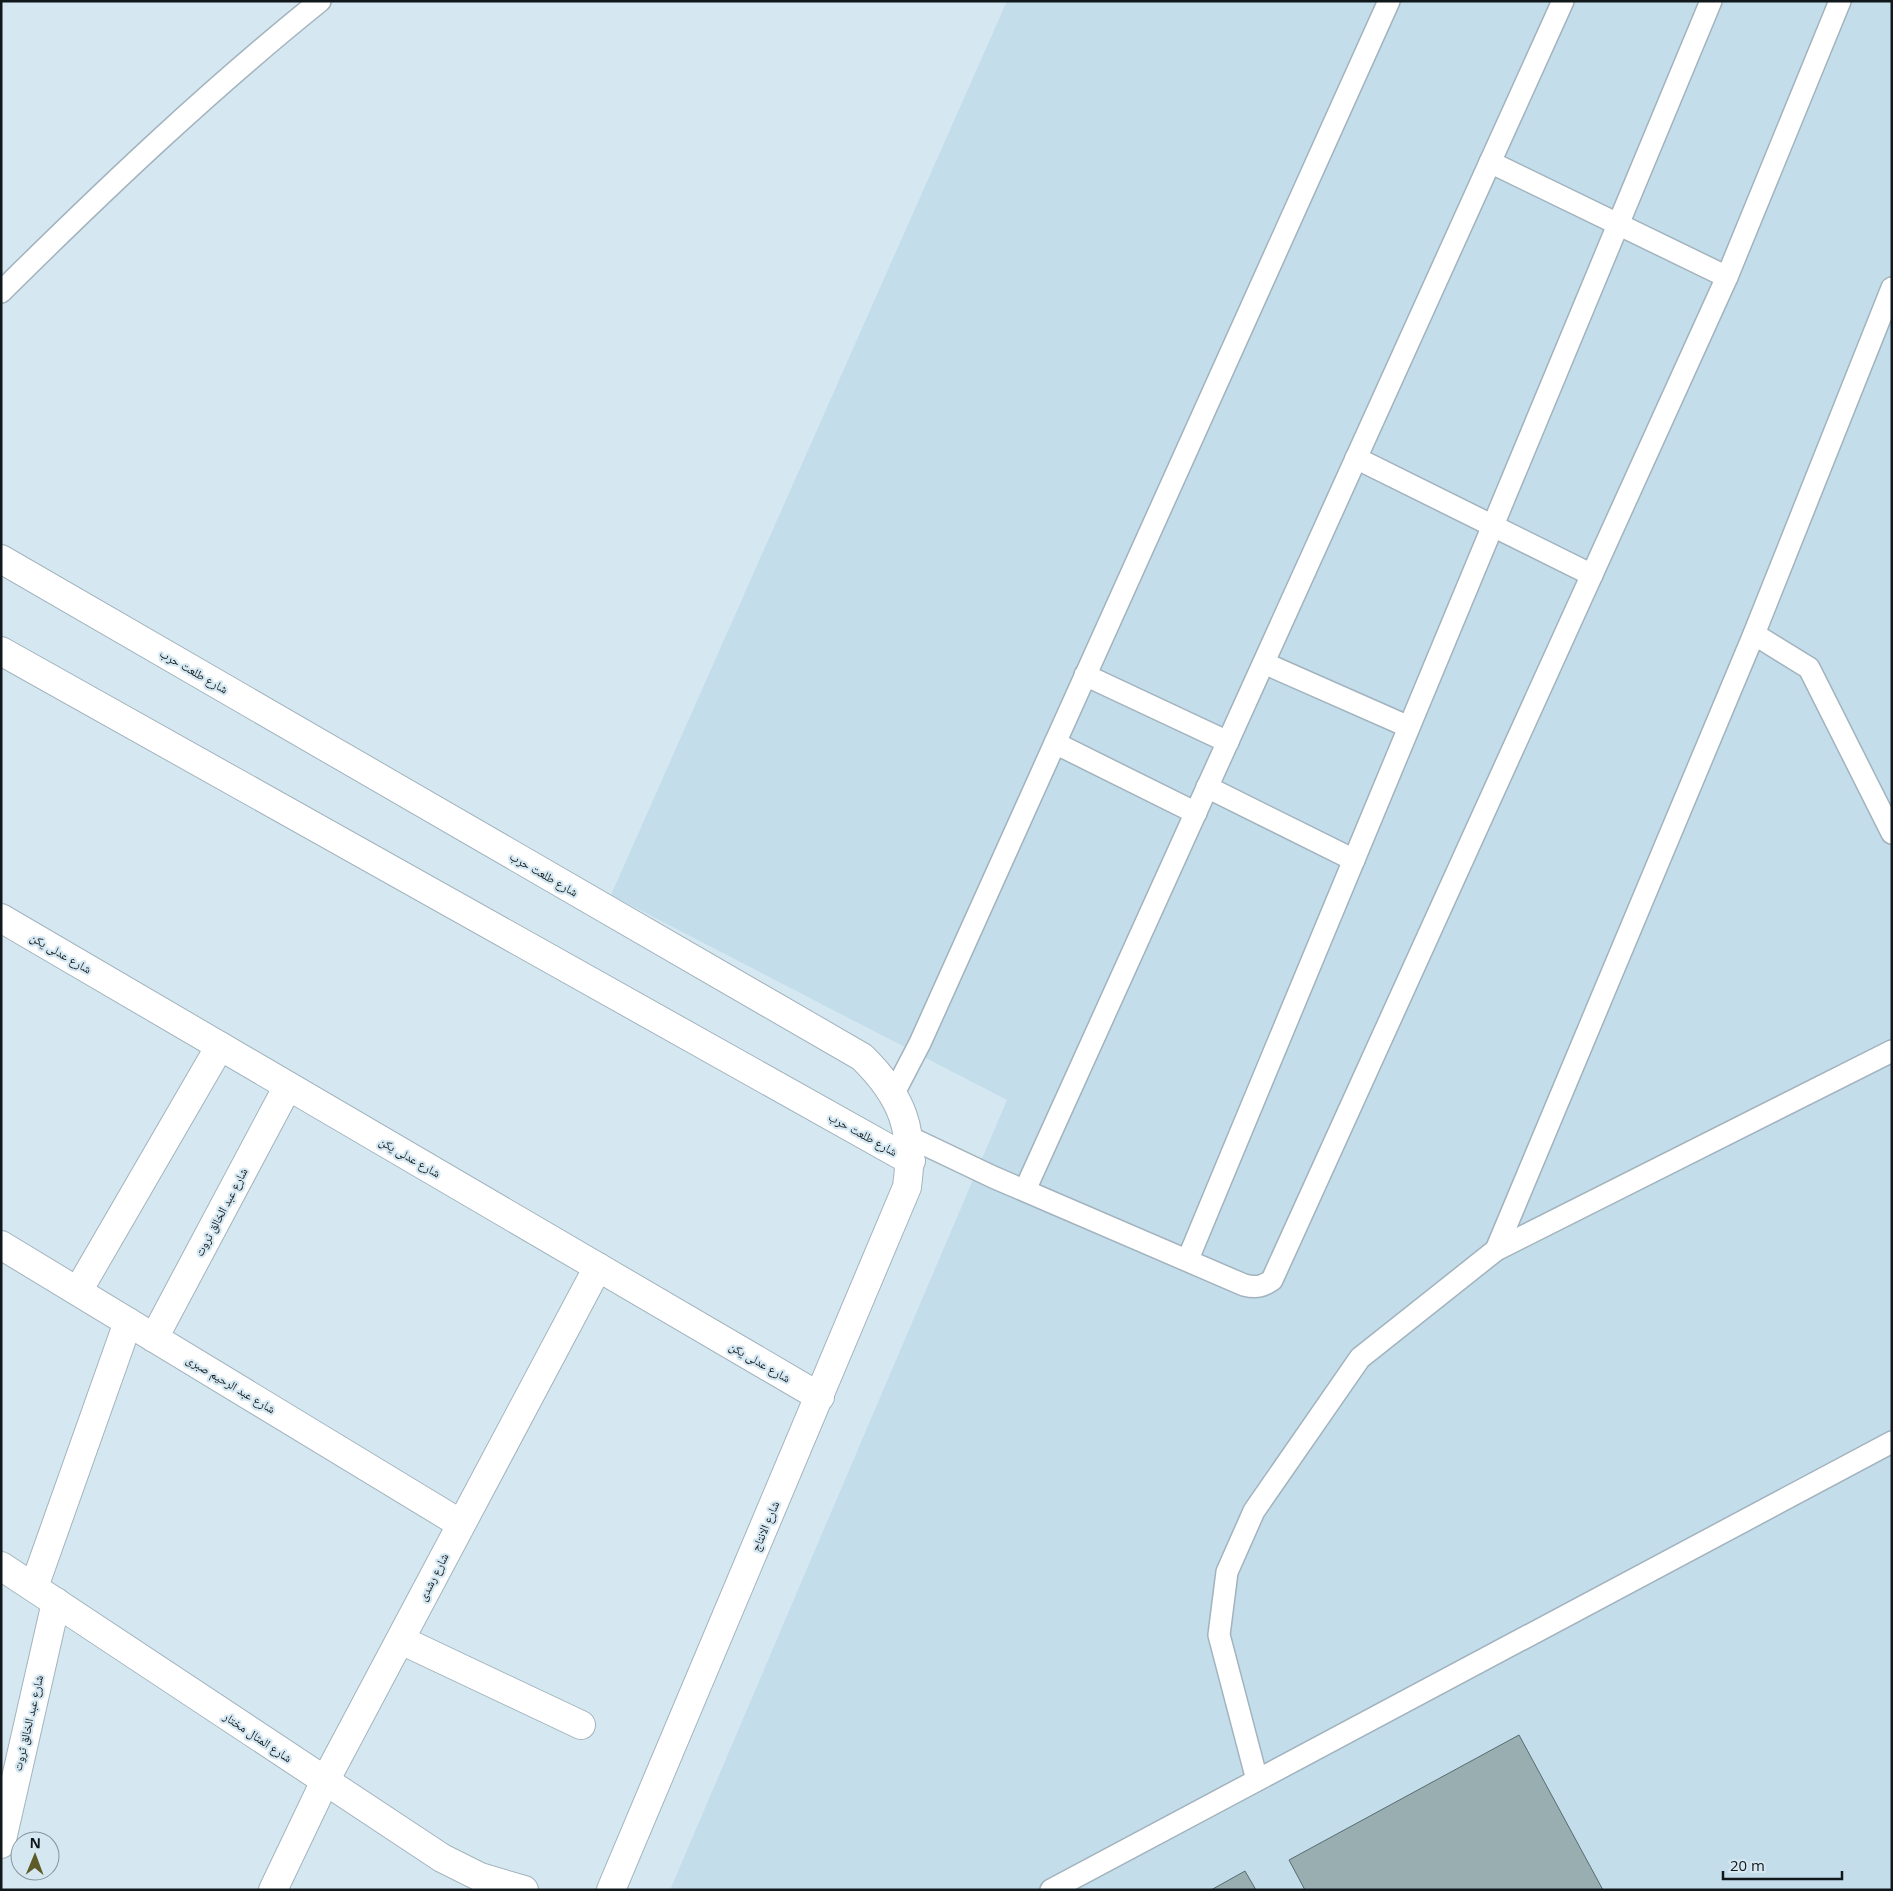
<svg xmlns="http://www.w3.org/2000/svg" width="1893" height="1891" font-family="'Open Sans','Noto Naskh Arabic',sans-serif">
  <rect width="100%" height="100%" fill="#d5e8f2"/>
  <path fill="#c3ddeb" d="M1007,1H1892V1890H670L1007,1100L611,895Z"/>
  <g fill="#98aeb0" stroke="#586c6f">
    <path d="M1519,1735L1603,1890H1305L1289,1860Z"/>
    <path d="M1245,1871L1256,1890H1211Z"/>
  </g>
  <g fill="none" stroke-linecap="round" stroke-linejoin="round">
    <g stroke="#a2b3bd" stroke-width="24">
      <g id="service">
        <path d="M1490,162L1727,277"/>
        <path d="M1,292C103,191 208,91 320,1"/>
        <path d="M1356,458L1592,575"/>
        <path d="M1754,634L1892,288"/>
        <path d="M1264,663L1409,727"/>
        <path d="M1085,675L1228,742"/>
        <path d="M1055,743L1196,813"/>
        <path d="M1207,787L1354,860"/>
        <path d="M894,1093L920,1043L1389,1"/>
        <path d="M909,1137L993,1177L1244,1285C1256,1288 1262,1287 1272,1280L1727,277L1840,1"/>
        <path d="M1025,1190L1563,1"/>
        <path d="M1496,1250L1754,634L1809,668L1892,833"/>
        <path d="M1188,1259L1711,1"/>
        <path d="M1257,1780L1219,1635L1227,1572L1254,1511L1360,1358L1496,1250L1892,1051"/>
        <path d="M1051,1890L1892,1442"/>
      </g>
    </g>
    <g stroke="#a2b3bd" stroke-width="30">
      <g id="minor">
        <path d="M1,918L820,1397"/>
        <path d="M1,1245L461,1524"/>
        <path d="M78,1291L220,1046"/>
        <path d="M154,1338L288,1086"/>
        <path d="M1,1566L442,1858L480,1877L524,1890"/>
        <path d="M34,1587L128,1322"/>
        <path d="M401,1640L581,1725"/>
        <path d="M1,1844L56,1602"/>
        <path d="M273,1890L325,1781L598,1267"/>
      </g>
    </g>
    <g stroke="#a2b3bd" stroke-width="30">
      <g id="tertiary">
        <path d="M1,559L862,1057C903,1097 915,1131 907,1187L611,1890"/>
        <path d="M1,651L911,1161"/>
      </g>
    </g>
    <use href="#service" stroke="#fff" stroke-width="21"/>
    <use href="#minor" stroke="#fff" stroke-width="28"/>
    <use href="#tertiary" stroke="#fff" stroke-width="28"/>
  </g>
  <g text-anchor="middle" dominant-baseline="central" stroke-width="4.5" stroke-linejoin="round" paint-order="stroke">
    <g font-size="12" fill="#11181b" stroke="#d5e8f2">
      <text transform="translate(194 671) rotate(30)">شارع طلعت حرب</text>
      <text transform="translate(544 874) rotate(30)">شارع طلعت حرب</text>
      <text transform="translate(61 953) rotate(30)">شارع عدلى يكن</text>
      <text transform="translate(863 1134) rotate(29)">شارع طلعت حرب</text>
      <text transform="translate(410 1157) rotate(30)">شارع عدلى يكن</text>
      <text transform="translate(221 1212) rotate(-62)">شارع عبد الخالق ثروت</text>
      <text transform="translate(760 1362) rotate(30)">شارع عدلى يكن</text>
      <text transform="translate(231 1384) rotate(31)">شارع عبد الرحيم صبرى</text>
      <text transform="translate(765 1526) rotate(-67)">شارع الانتاج</text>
      <text transform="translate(433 1577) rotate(-63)">شارع رشدى</text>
      <text transform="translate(28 1723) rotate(-77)">شارع عبد الخالق ثروت</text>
      <text transform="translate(258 1737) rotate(34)">شارع المثال مختار</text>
    </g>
  </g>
  <rect width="1893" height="1891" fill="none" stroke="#11181b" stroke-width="5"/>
  <g transform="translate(35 1856) rotate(1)"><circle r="24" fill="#d5e8f2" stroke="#87959c"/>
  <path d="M0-4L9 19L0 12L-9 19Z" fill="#5d5c29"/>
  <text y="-8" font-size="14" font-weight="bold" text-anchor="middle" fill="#11181b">N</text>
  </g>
  <path d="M1723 1871v8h119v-8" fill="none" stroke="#11181b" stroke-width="2.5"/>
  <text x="1730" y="1871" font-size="15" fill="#11181b" stroke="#d5e8f2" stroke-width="4" paint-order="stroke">20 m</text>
</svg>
